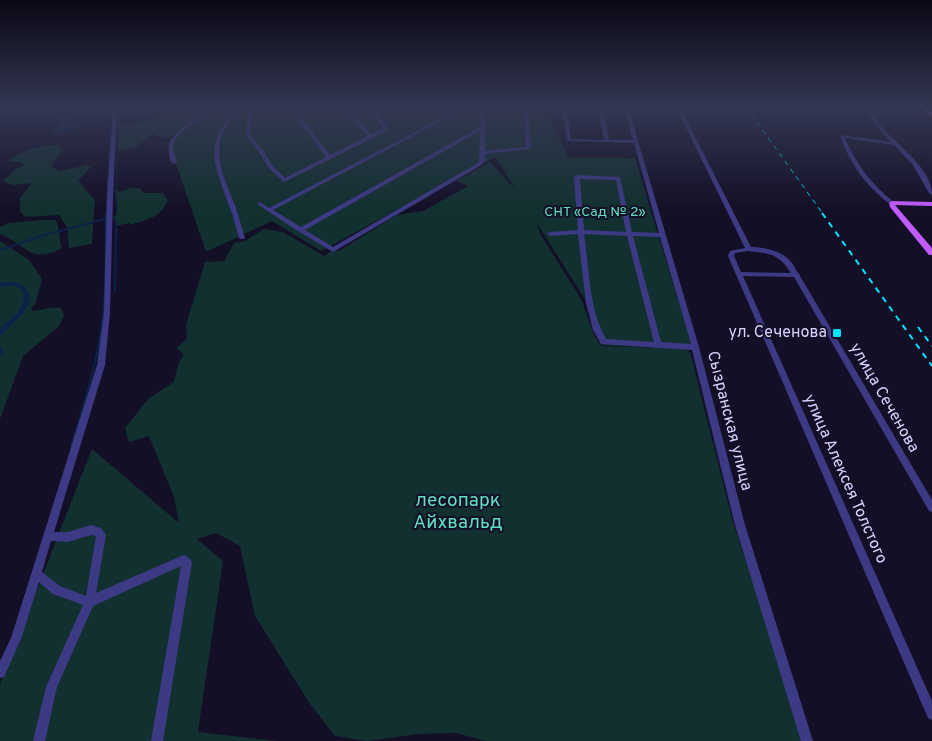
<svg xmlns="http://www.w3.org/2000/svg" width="932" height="741" font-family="Overpass,sans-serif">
  <rect width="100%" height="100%" fill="#130f26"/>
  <g fill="#12302f" fill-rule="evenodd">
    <path d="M161,107H192L206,110C191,118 174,148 154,133L138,146L118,151L119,123C134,124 157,124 161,107Z"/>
    <path d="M211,107H545L568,157L635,158L693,349H683L690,352L733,522L805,741H486L456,733L419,734L367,741L335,736L310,704L255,616L240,546L216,533L197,539L223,561L198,732L276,741H0V684L92,449L179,523L174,497L149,436L129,442L125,428L148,399L174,382L179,362L184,354L176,348L187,339L186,325L205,262L224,261L234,243L245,241L264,229L283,232L324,256L333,250L339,251L397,215L423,211L468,186L456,181L490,162L516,190L495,157L321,251L272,221L206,252L169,143L213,108ZM536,222L585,299L601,345L662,348L601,346L594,335L582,301L541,235Z"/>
    <path d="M59,145L62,151L51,166L59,171L88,165L92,166L78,181L95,200L92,244L69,248L67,227L59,215L25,217L20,211V198L32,183L13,185L3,181L16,169L24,165L21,162H8C23,149 40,146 59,145Z"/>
    <path d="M130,188H140L144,193H163L168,200C158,220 151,217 132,225L129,223L116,226L114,218H109L115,216L117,212L115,189L120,192Z"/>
    <path d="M42,220H56C60,229 59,239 62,248C31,265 27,245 0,234V227L9,223Z"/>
    <path d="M0,241L29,260L42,279L35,305L31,307L32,311C42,310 51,306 61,308L64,315L59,326L23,356L0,419Z"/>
  </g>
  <path fill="#0c2248" d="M72,114L74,115L65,123L74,126L83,125L69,132L55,134L53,130L61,125L58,122L64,116Z"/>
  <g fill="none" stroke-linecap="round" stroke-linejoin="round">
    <g stroke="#0c2248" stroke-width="1">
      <path d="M208,112L215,111"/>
      <path d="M151,132L188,122L200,115"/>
      <path d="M117,212L116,151L119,107"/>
      <path d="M106,214L111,107"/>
    </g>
    <g stroke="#0c2248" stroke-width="2">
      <path d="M0,250L45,235L105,219"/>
      <path d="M115,292L116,220"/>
      <path d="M71,446C83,408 95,370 101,331C107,292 105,252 106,213"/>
    </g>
    <g fill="#0c2248" fill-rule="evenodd">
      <path d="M6,282C14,282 22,282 27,290C37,308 12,322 2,335H0V329C11,317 34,305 19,287L12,286L0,287V283Z"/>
      <path d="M0,347L3,349V354L0,356Z"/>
    </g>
    <g fill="#3d3a85" fill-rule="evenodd">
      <path d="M113,107H117L113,196L110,313L105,365L54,532H68L91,525L101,528L106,535L96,593L184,555L190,559L192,562L163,741H151L181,566L93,606L57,687L45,741H33L46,687L83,605L53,594L39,582L21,639L4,677L0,678V661L11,638L97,365L104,313L107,196ZM91,535L96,536L86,596L60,586L42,572L51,541L68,542Z"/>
      <path d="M201,107C207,107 210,108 216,109C225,109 235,106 244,107C237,114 229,121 224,130C211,158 227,183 236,208C239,218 242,228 245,238L244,239H240L239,238C236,228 234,218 230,208C216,167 200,143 238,109L215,111L209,110C201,122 174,132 173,146C173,151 175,157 177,162L174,164L171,162C170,157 168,151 169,146C170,133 195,120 204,111L205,109Z"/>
      <path d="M249,107H253L250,135L263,150L272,165L285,178L326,157L289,107H293L330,155L368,136L342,107H346L371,134L380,130L383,127L368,107H372L388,127L384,132L373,138L284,182L268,167L259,152L246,135Z"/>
      <path d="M393,107H397L396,111L408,107H413L396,114L392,112Z"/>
      <path d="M463,107H468L273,210L301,227L480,127L481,107H485V151L526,147L524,107H528L531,148L529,149L485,154V161L480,166L333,252L298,231L257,204L260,202L269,208ZM480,131L479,161L476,164L333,247L305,230Z"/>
      <path d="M562,107H566L571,139L604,140L598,108L594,107H612L610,108H603L609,140H633L624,107H628L699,347L745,525L813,741H801L735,525L692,350L601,344L593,330L586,303L578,234L550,236L547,234L550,232L578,230L574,177L577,175L620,177L632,232L659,233L634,143L567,141ZM580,179L616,180L626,232L584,230ZM584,234L627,236L654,342L606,339C588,307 590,270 584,234ZM633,236L660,237L691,344L661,342Z"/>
      <path d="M676,107H680L751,247C764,247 783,251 791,262C795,266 796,272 800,275V276L932,500V512L929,511L794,277L743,276L932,701V720L928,718L728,256L730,251L745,248ZM747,251C767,253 779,253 791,273L741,272L734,256L735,253Z"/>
      <path d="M866,107H870C874,115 878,123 884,130C900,147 932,169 932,195L929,193L913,165L894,145L845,138C856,164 872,185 894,202V204C888,204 883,199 878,194C860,178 848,158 840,136V135L891,142L875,125Z"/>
      <rect x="929" y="107" width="3" height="1"/>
    </g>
    <g fill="#c25bff" fill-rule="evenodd">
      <path d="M919,107H925L932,112V117Z"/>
      <path d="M892,201L932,202V206L895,205L932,248V255H929L890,207L889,203Z"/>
    </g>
    <path stroke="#00e5ff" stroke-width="1" stroke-dasharray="5 4.5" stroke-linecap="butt" d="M746,107L823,214"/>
    <g stroke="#00e5ff" stroke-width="2" stroke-dasharray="6 5.5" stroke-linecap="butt">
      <path d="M822,213L932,366"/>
      <path d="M918,327L932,346"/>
    </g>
  </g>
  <linearGradient id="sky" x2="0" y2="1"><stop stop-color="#0a0815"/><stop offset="0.51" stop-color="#333752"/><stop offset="1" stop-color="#333752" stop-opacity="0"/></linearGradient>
  <rect width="932" height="210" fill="url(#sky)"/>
  <rect fill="#00e5ff" stroke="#130f26" stroke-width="2" x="832" y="328" width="10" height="10" rx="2.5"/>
  <g text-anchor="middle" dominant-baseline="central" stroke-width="4" stroke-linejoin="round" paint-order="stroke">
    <g font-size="14" fill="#5fe0c0" stroke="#130f26">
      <text x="595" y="212">СНТ «Сад № 2»</text>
    </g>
    <g font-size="16" fill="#d9d4ff" stroke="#130f26" text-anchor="end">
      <text x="827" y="333">ул. Сеченова</text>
    </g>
    <g font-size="16" fill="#d9d4ff" stroke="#130f26">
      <text transform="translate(884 398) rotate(60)">улица Сеченова</text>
      <text transform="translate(729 421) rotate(76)">Сызранская улица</text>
      <text transform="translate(845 479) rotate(66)">улица Алексея Толстого</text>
    </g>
    <g font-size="19" fill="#5fe0c0" stroke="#130f26">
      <text x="458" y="501">лесопарк<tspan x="458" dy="22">Айхвальд</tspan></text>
    </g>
  </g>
</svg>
